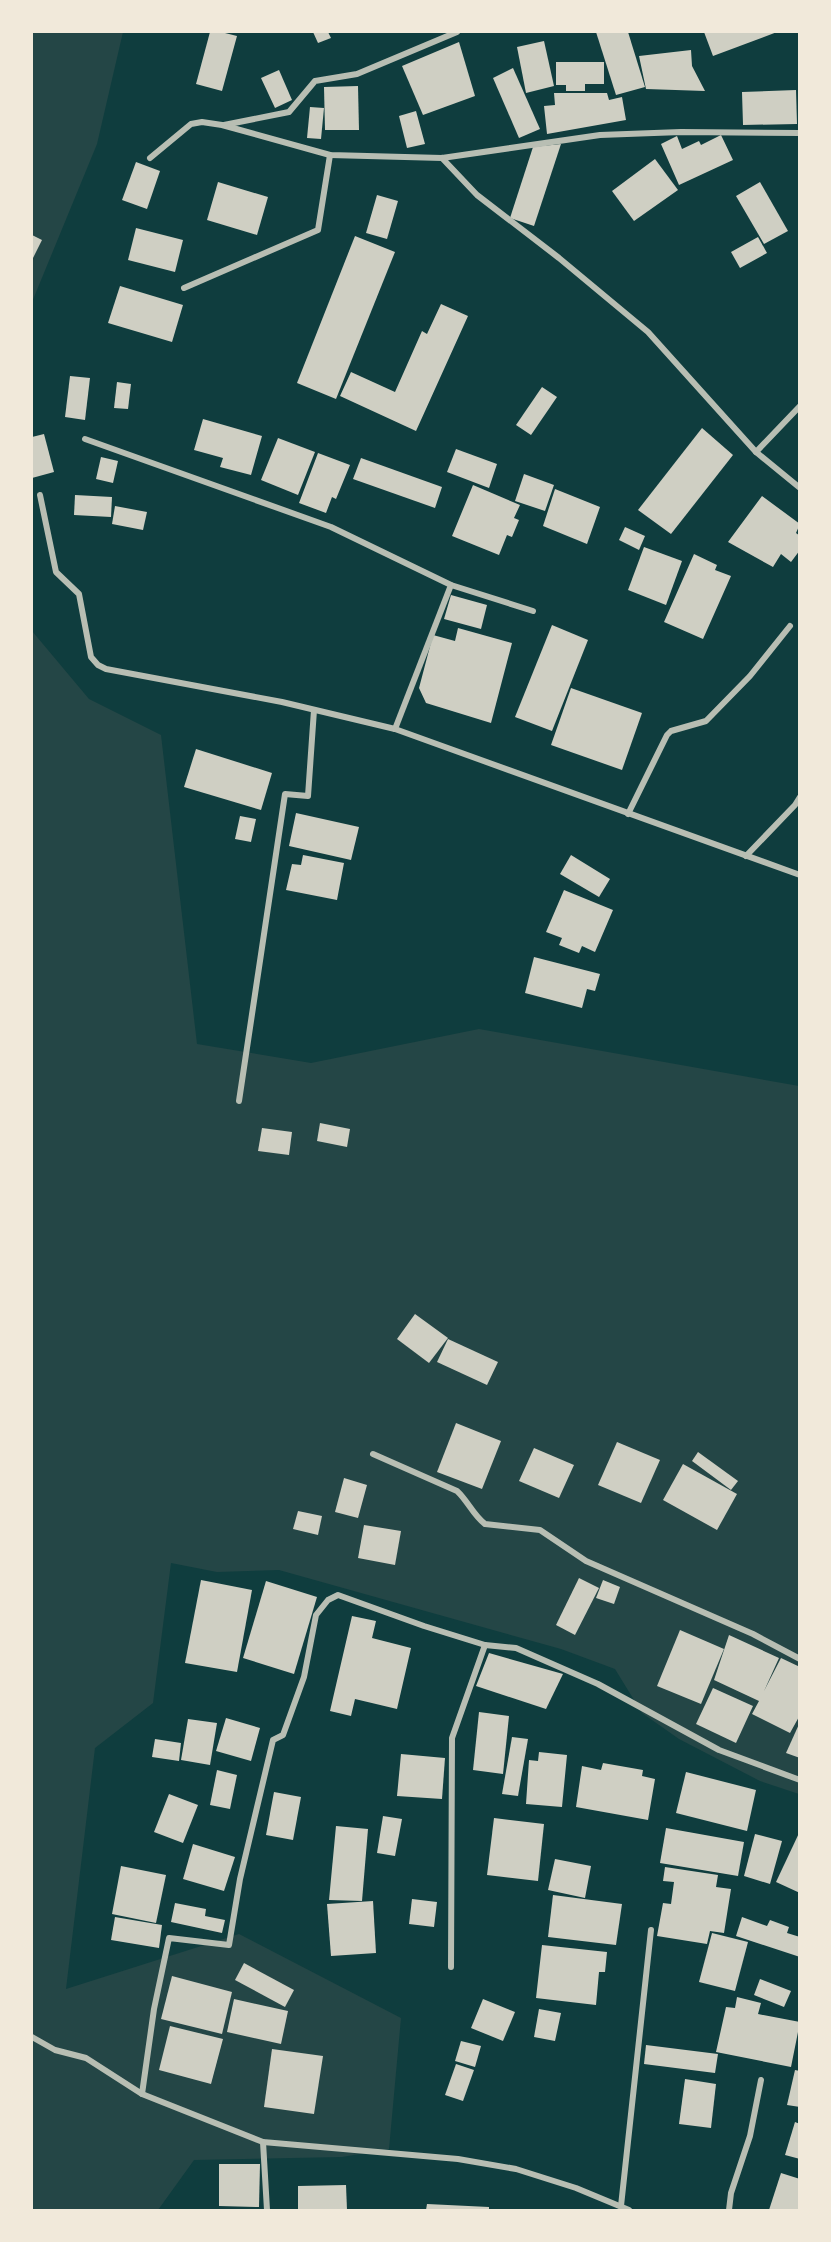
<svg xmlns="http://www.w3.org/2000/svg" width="831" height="2242" font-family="'DejaVu Sans',sans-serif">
  <rect width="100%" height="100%" fill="#0f3d3e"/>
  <g fill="#244646">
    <path d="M32,32H123L97,144L32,302Z"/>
    <path d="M32,631L89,699L161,735L197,1044L311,1063L479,1029L799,1086V1794L760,1781L679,1739L642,1713L615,1669L561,1649L279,1570L217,1572L171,1563L153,1703L95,1748L66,1989L239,1934L401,2018L389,2149L342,2157L194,2160L158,2210H32Z"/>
  </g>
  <g fill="#cfcfc3">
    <path d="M210,32H221L237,36L222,91L196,84Z"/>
    <path d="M313,32H328L331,38L318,43Z"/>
    <path d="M596,32H628L645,87L616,95Z"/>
    <path d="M704,32H777L713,56Z"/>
    <path d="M544,41L554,86L526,93L517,47Z"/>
    <path d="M459,42L475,96L423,115L402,66Z"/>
    <path d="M691,50L692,66L705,91L646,89L639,56Z"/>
    <path d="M556,62H604V84H585V91H566V85H556Z"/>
    <path d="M513,68L540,129L519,138L493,78Z"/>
    <path d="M279,70L292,100L275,108L261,78Z"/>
    <path d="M358,86L359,130H325L324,87Z"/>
    <path d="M796,90L797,124L743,125L742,92Z"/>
    <path d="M554,93H607L609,100L622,97L626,120L547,134L544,106L555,105Z"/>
    <path d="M310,107L324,108L321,139L307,138Z"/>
    <path d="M416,111L425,144L407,148L399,116Z"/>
    <path d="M721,135L733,160L679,185L661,144L677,136L682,149L699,141L701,145Z"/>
    <path d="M561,144L534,226L510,218L533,147Z"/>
    <path d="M655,159L678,190L634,221L612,191Z"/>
    <path d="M136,162L160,171L147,209L122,200Z"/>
    <path d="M218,182L268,197L257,235L207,220Z"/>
    <path d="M760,182L788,231L764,244L736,196Z"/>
    <path d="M377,195L398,201L387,239L366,233Z"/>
    <path d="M136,228L183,240L175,272L128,260Z"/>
    <path d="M32,235L42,240L33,258L32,257Z"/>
    <path d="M355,236L395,252L336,399L297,383Z"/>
    <path d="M758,237L767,253L740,268L731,252Z"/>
    <path d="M120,286L183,305L172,342L108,323Z"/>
    <path d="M441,304L468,316L416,431L340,396L351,372L395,392L422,331L427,334Z"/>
    <path d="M70,376L90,378L85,420L65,417Z"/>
    <path d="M117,382L131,384L128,409L114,408Z"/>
    <path d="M542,387L557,397L531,435L516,425Z"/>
    <path d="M203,419L262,436L251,475L220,467L223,458L194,450Z"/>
    <path d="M702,428L733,455L671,534L638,510Z"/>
    <path d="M44,434L54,472L32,478V437Z"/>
    <path d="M278,438L315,452L298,495L261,480Z"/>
    <path d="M456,449L497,464L489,488L447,472Z"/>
    <path d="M318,453L350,465L336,499L332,497L326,513L299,503Z"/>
    <path d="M101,457L118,461L113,483L96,479Z"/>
    <path d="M361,458L442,487L435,508L353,479Z"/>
    <path d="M524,474L554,485L545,511L515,501Z"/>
    <path d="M473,485L520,505L514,518L519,520L512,537L507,535L499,555L452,536Z"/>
    <path d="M555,489L600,507L587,544L543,526Z"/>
    <path d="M75,495L112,497L111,517L74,515Z"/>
    <path d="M762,496L800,524L796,533L800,536V550L791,562L781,554L773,567L728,542Z"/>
    <path d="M115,506L147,512L143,530L112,524Z"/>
    <path d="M625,527L645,536L639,550L619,540Z"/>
    <path d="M644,547L682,561L666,605L628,590Z"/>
    <path d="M694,554L717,565L715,570L731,576L703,639L664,622Z"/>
    <path d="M451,595L487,605L481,629L444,619Z"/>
    <path d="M552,625L588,640L552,731L515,717Z"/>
    <path d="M458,628L512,643L491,723L426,703L419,688L433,635L455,641Z"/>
    <path d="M571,688L642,713L622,770L551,745Z"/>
    <path d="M196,749L272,773L261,810L184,787Z"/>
    <path d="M296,813L359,827L351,860L289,846Z"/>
    <path d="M240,816L256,819L251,842L235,839Z"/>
    <path d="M303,855L344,863L337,900L286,890L292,864L301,865Z"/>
    <path d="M571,855L610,879L599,897L560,874Z"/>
    <path d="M564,890L613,910L595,952L582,946L579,953L559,945L562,938L546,932Z"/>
    <path d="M534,957L600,974L595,991L587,989L582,1008L525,993Z"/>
    <path d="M320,1123L350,1129L347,1147L317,1141Z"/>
    <path d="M262,1128L292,1132L289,1155L258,1151Z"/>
    <path d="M415,1314L448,1338L429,1363L397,1339Z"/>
    <path d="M448,1339L498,1362L487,1385L437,1362Z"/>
    <path d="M456,1423L501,1441L482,1489L437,1472Z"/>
    <path d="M617,1442L660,1460L641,1503L598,1485Z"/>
    <path d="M534,1448L574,1465L559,1498L519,1481Z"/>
    <path d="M698,1452L738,1481L731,1490L692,1461Z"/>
    <path d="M683,1464L737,1494L717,1530L663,1500Z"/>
    <path d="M344,1478L367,1485L358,1518L335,1512Z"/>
    <path d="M298,1511L322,1516L318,1535L293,1529Z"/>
    <path d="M364,1525L401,1531L395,1565L358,1558Z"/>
    <path d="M579,1578L599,1588L575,1635L556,1625Z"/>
    <path d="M201,1580L252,1590L237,1672L185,1663Z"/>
    <path d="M603,1580L620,1587L614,1604L596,1598Z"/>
    <path d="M266,1581L317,1597L294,1674L243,1658Z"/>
    <path d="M352,1616L376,1621L372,1638L411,1648L397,1709L355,1699L351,1716L330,1711Z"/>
    <path d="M680,1630L724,1649L701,1704L657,1686Z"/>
    <path d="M729,1635L779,1658L764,1691L781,1658L800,1667V1715L790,1733L752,1714L759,1701L714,1680Z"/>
    <path d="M489,1653L563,1674L546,1709L476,1686Z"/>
    <path d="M713,1688L753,1706L736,1743L696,1724Z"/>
    <path d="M479,1712L509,1716L503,1774L473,1770Z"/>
    <path d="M226,1718L260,1728L251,1761L216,1751Z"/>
    <path d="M188,1719L217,1723L210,1765L181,1760Z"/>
    <path d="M800,1722V1758L786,1753Z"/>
    <path d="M512,1737L528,1739L518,1796L502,1794Z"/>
    <path d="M155,1739L181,1743L179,1761L152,1757Z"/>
    <path d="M539,1752L567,1755L562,1807L526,1804L529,1760L538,1761Z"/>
    <path d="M401,1754L445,1758L442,1799L397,1796Z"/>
    <path d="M603,1763L643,1770L642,1776L655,1779L648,1820L576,1807L582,1766L601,1770Z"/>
    <path d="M217,1770L237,1775L230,1809L210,1805Z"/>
    <path d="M686,1772L756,1790L747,1831L676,1813Z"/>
    <path d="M274,1792L301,1797L293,1840L266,1835Z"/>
    <path d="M169,1794L198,1805L183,1843L154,1832Z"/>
    <path d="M383,1816L402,1819L395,1856L377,1853Z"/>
    <path d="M494,1818L544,1824L538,1881L487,1875Z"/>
    <path d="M336,1826L368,1829L362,1901L329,1900Z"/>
    <path d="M666,1828L744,1842L738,1876L660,1863Z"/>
    <path d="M800,1831V1893L776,1882Z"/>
    <path d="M755,1834L782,1841L770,1884L744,1876Z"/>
    <path d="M193,1844L235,1857L224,1891L183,1879Z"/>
    <path d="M555,1859L591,1866L585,1898L548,1890Z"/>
    <path d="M121,1866L166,1875L156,1923L112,1914Z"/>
    <path d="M665,1867L718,1875L716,1887L731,1889L724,1933L710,1931L707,1944L657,1936L663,1903L671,1904L674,1882L663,1881Z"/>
    <path d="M553,1895L622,1904L616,1945L548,1937Z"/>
    <path d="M412,1899L437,1902L434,1927L409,1924Z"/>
    <path d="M373,1901L376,1953L331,1956L327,1904Z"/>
    <path d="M175,1903L206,1909L205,1916L225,1920L222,1933L171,1922Z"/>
    <path d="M115,1917L162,1925L159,1948L111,1940Z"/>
    <path d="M742,1917L767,1926L770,1920L789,1927L787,1933L800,1937V1957L736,1936Z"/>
    <path d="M712,1933L748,1942L735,1991L699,1982Z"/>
    <path d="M542,1945L607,1952L605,1972H599L596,2005L536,1998Z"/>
    <path d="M244,1963L294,1990L285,2007L235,1980Z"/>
    <path d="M172,1976L232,1992L222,2034L161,2019Z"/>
    <path d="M760,1979L791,1991L784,2007L754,1995Z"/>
    <path d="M737,1997L761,2003L758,2014L800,2022L791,2067L716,2052L726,2007L735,2008Z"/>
    <path d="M234,1999L288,2011L281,2044L227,2032Z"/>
    <path d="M483,1999L515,2012L503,2041L471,2028Z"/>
    <path d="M539,2009L561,2013L555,2041L534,2037Z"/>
    <path d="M170,2026L223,2039L211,2084L159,2070Z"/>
    <path d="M461,2041L481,2046L475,2067L455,2061Z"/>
    <path d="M646,2045L718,2054L715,2073L644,2064Z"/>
    <path d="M272,2049L323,2056L314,2114L264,2107Z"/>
    <path d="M456,2064L474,2070L463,2101L445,2095Z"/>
    <path d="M795,2070L800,2071V2107L787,2105Z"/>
    <path d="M685,2079L716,2084L711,2128L679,2124Z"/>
    <path d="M795,2122L800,2124V2159L785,2155Z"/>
    <path d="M219,2164H260L259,2207L219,2206Z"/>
    <path d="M781,2173L800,2179V2210H769Z"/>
    <path d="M346,2185L347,2210H298V2186Z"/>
    <path d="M427,2204L489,2207V2210H426Z"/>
  </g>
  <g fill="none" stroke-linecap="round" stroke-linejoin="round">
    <g stroke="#b8beb3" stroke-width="6">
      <path d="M224,125L289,112L315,81L357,74L457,32"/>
      <path d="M150,158L191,124L202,122L222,125L330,155L442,158L600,135L681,132L800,133"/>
      <path d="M442,158L477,195L559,258L648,332L756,452L800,488"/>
      <path d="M184,288L318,230L330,155"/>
      <path d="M85,439L331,527L451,585L533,611"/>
      <path d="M756,452L800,406"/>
      <path d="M40,495L56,572L79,594L91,657L98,665L106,669L282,702L395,729L800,875"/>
      <path d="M395,729L451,585"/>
      <path d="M628,814L667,735L671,731L706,721L750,676L790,626"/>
      <path d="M746,856L795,805L800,797"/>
      <path d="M239,1101L285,794L308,796L314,710"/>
      <path d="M373,1454L457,1491C468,1501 473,1515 485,1524L540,1530L586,1561L753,1634L800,1659"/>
      <path d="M451,1967L452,1738L485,1645"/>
      <path d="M32,2037L55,2050L86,2058L142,2094L263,2142L458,2159L516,2169L576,2188L629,2210"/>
      <path d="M142,2094L154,2009L169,1938L229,1945L240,1879L273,1740L283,1735L304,1677L316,1615L328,1600L338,1595L424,1626L485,1645L516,1648L598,1684L719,1750L800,1780"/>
      <path d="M263,2142L267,2210"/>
      <path d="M621,2206L651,1930"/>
      <path d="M729,2210L731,2193L750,2136L761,2080"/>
    </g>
  </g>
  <rect width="831" height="2242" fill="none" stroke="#f1e9da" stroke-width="66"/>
</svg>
